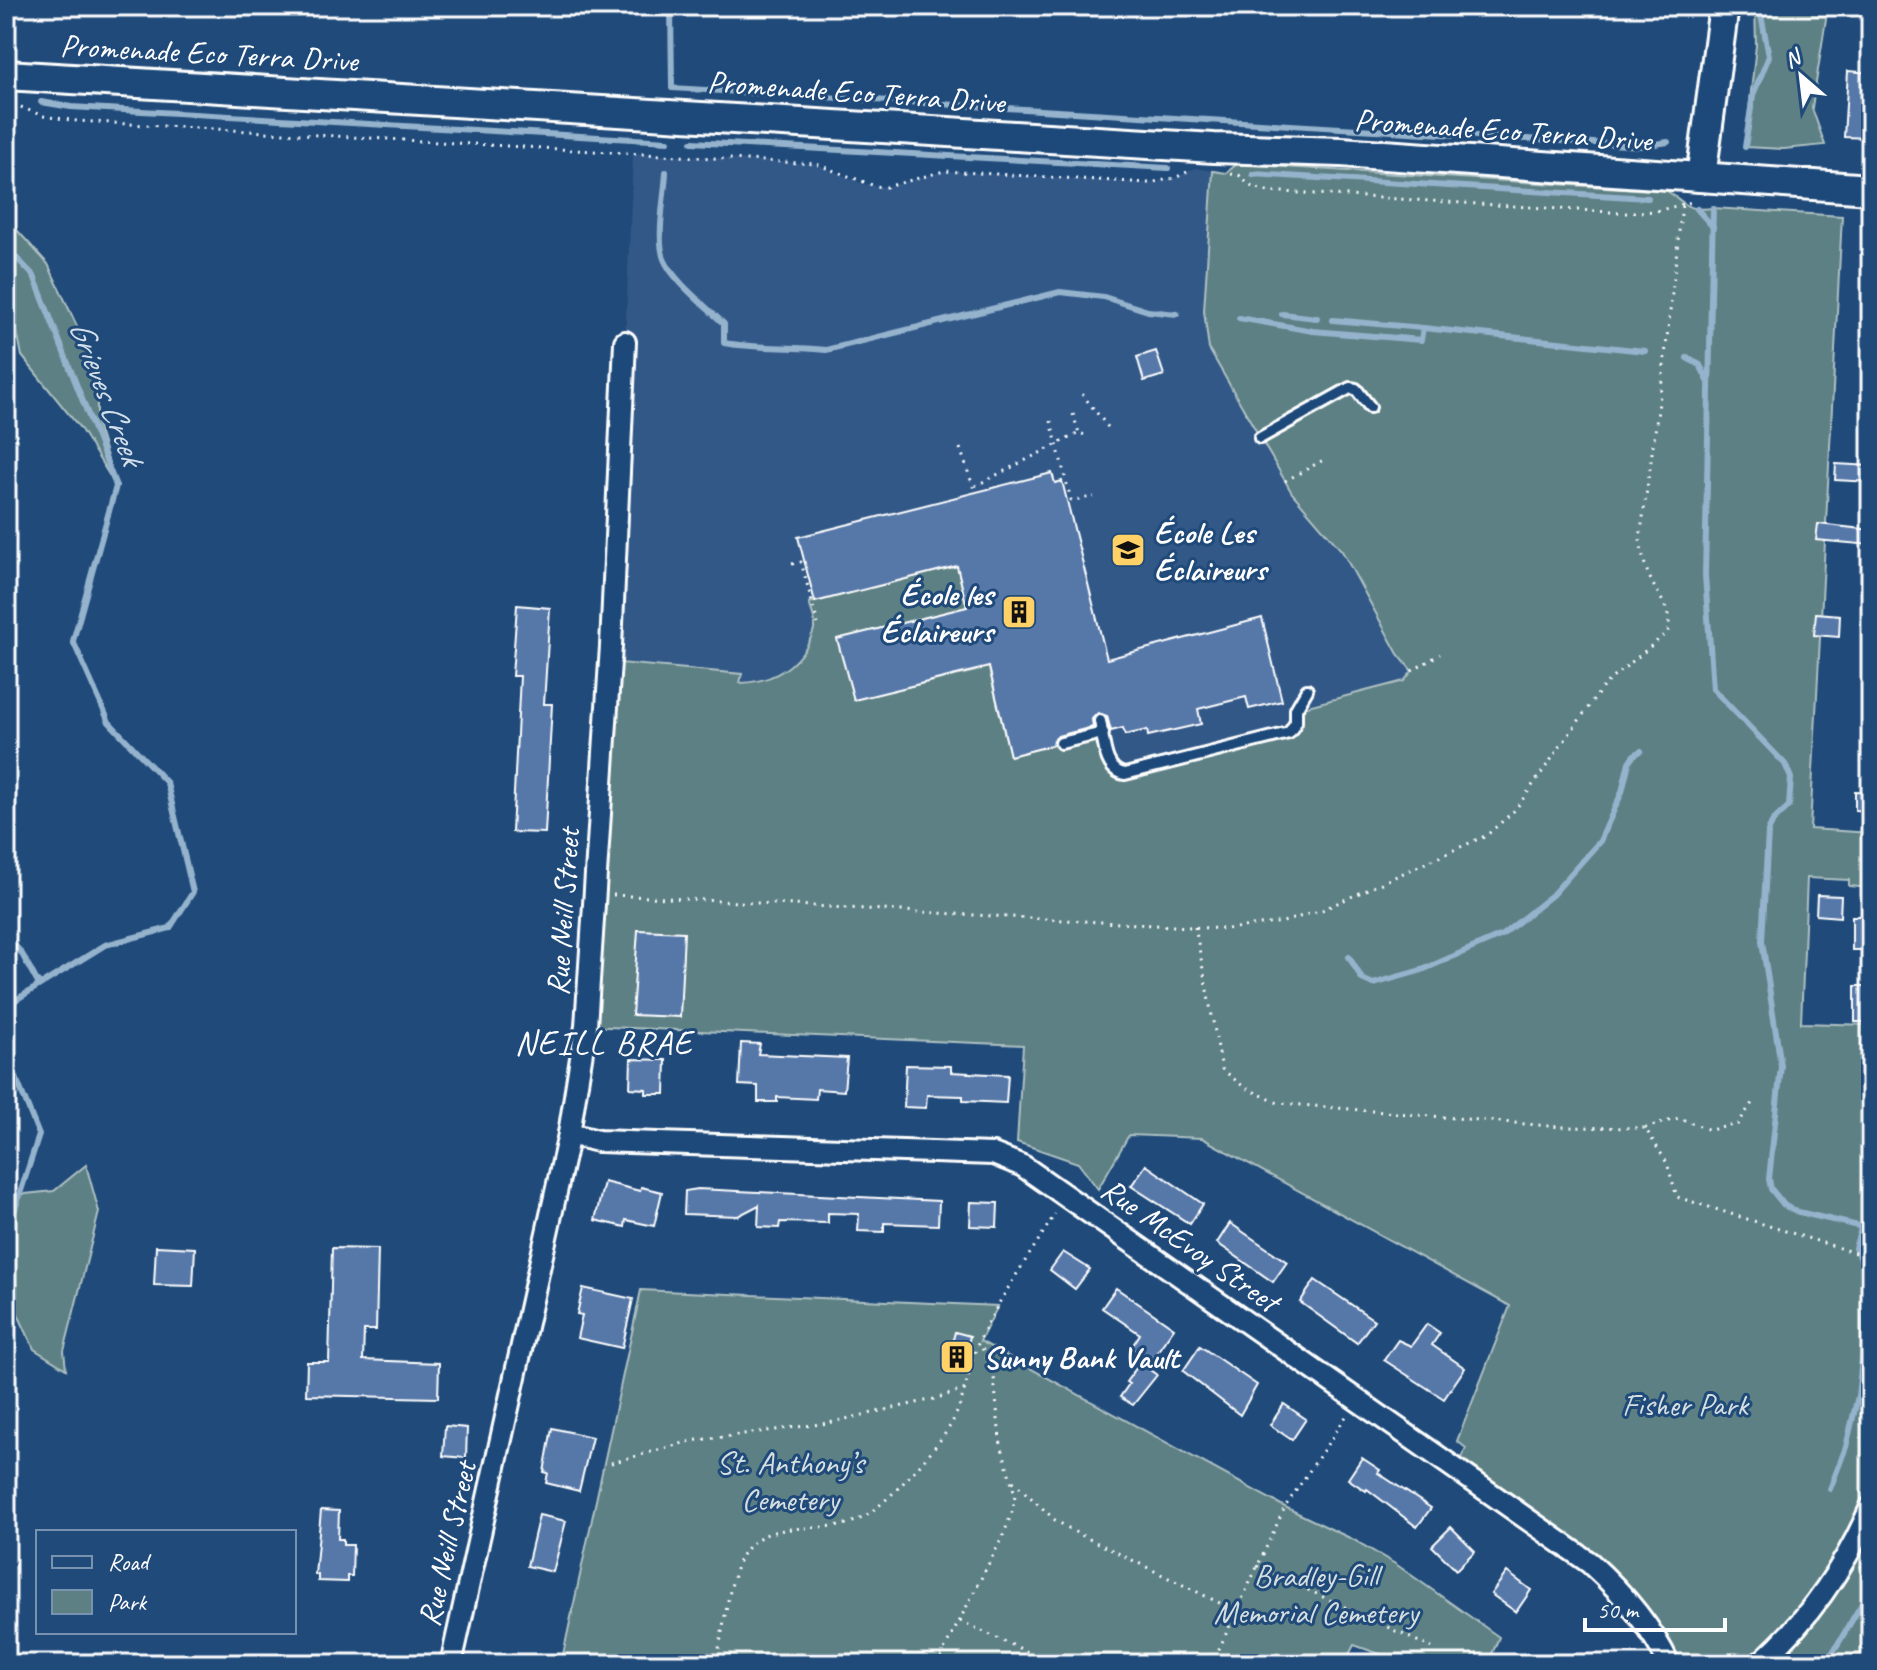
<svg xmlns="http://www.w3.org/2000/svg" width="1877" height="1670" font-family="Caveat,sans-serif">
  <rect width="100%" height="100%" fill="#1f4a7a"/>
  <filter id="ink" filterUnits="userSpaceOnUse"><feTurbulence type="fractalNoise" baseFrequency=".0125" numOctaves="2"/><feDisplacementMap in="SourceGraphic" scale="16" xChannelSelector="R" yChannelSelector="G"/><feConvolveMatrix kernelMatrix="1 2 1 2 8 2 1 2 1" color-interpolation-filters="sRGB"/></filter>
  <g filter="url(#ink)">
    <path fill="#305888" d="M633,153L816,164L863,184L886,187L944,171L1149,183L1175,178L1195,168L1239,175L1618,671L594,894L625,342Z"/>
    <g fill="#5d8084" stroke="#aec0c2" stroke-width="2">
      <path d="M1755,6H1828L1812,108L1825,145L1784,149L1745,147L1756,45Z"/>
      <path d="M1237,164L1667,191C1688,204 1684,211 1713,208L1842,216L1810,829L1871,833V888L1849,886V880L1807,878L1801,1023L1871,1025V1664H1669L1640,1615L1458,1468L1466,1448L1457,1441L1510,1306L1202,1138L1129,1135L1098,1189L1078,1163L1017,1142L1023,1045L586,1026L609,662L742,674L740,683C768,682 791,671 806,647C810,640 815,630 815,623C814,617 811,609 809,603L957,566L967,607L838,639L854,699L976,671L987,660L1010,756L1103,733L1108,760L1119,774L1289,733L1296,709L1404,681L1412,671L1398,654L1342,551L1292,493L1209,349L1204,311L1213,171L1226,173Z"/>
      <path d="M6,218L48,264L97,369V424L116,486L80,428L22,356L6,275Z"/>
      <path d="M86,1165L99,1212L64,1351L66,1369L34,1349L17,1312L6,1311V1196L54,1191Z"/>
      <path d="M641,1290L998,1306L980,1341L1285,1507L1354,1540L1397,1565L1499,1637L1488,1664H1408L1354,1645L1344,1664H561Z"/>
    </g>
    <g fill="none" stroke-linecap="round" stroke-linejoin="round">
      <g stroke="#95b3cc" stroke-width="6">
        <path d="M671,6L672,88L1643,146L1668,142"/>
        <path d="M41,102L71,107L668,141"/>
        <path d="M692,142L1168,168"/>
        <path d="M1745,147L1753,95L1769,56L1761,15L1769,6"/>
        <path d="M666,172C665,195 656,238 664,259C673,281 707,307 724,324V343C758,349 792,346 826,350L1060,292L1104,297L1148,311L1177,314"/>
        <path d="M1253,174L1648,198"/>
        <path d="M1713,208L1705,575L1713,689L1785,764L1791,778L1789,806L1773,821L1768,832L1762,941L1781,1066L1769,1179L1771,1189L1784,1205L1794,1211L1871,1229"/>
        <path d="M1697,209L1713,227"/>
        <path d="M6,247L34,276L116,486L73,641L109,722L167,783L193,892L170,928L105,945L14,1001L6,1046"/>
        <path d="M1282,314L1317,318"/>
        <path d="M1239,318L1313,331L1421,340L1423,328L1645,351"/>
        <path d="M1333,320L1423,328"/>
        <path d="M1687,358L1700,365L1708,381"/>
        <path d="M6,935L22,954L39,985"/>
        <path d="M1349,957L1362,979L1373,984L1422,970L1502,935L1552,895L1600,841L1622,792L1629,762L1634,755L1641,751"/>
        <path d="M6,1053L39,1135L6,1237"/>
        <path d="M1830,1489L1846,1447L1858,1396L1862,1359L1866,1305L1865,1266L1855,1248L1862,1226"/>
        <path d="M1510,1664L1512,1658"/>
        <path d="M1826,1664L1870,1590"/>
      </g>
    </g>
    <g fill="#5778a9" stroke="#fff" stroke-width="2">
      <path d="M1848,71L1871,73L1868,138L1844,137Z"/>
      <path d="M1156,351L1164,375L1144,381L1137,357Z"/>
      <path d="M1836,464L1871,466V482L1835,480Z"/>
      <path d="M1052,473L1055,483L1062,481L1107,659L1262,618L1282,701L1249,709L1246,697L1198,709L1201,724L1148,736L1147,730L1125,735L1123,728L1111,731L1107,716L1098,713L1092,719L1093,727L1058,736L1054,740L1053,745L1010,756L989,667L854,700L837,639L967,607L957,566L815,602L798,537Z"/>
      <path d="M1818,524L1871,530V545L1816,540Z"/>
      <path d="M517,605L550,608L544,704H552L545,833L512,832L520,676H512Z"/>
      <path d="M1816,613L1840,615L1839,637L1814,635Z"/>
      <path d="M1855,791L1871,792V811L1855,810Z"/>
      <path d="M1817,895L1841,896L1840,917L1816,915Z"/>
      <rect x="1852" y="916" width="19" height="34"/>
      <path d="M638,930L684,932L680,1017L632,1015Z"/>
      <rect x="1855" y="986" width="16" height="36"/>
      <path d="M741,1043L760,1044L758,1054L847,1058L844,1091L817,1089L816,1099L777,1097V1102H758V1086L739,1085Z"/>
      <path d="M631,1059L666,1060L665,1094H646V1089L630,1088Z"/>
      <path d="M906,1065L951,1066V1072L1008,1075L1006,1103L963,1101V1096L927,1095L926,1108L904,1107Z"/>
      <path d="M1146,1165L1203,1204L1190,1224L1131,1186Z"/>
      <path d="M604,1182L640,1191L641,1187L662,1192L654,1226L626,1220L625,1227L595,1220Z"/>
      <path d="M698,1189L939,1201L938,1225L884,1223V1232L858,1231L859,1214L828,1213V1223L780,1222L779,1228L758,1227L759,1205L738,1216L684,1214L685,1191Z"/>
      <path d="M971,1202L998,1203L997,1227L970,1226Z"/>
      <path d="M1230,1223L1287,1262L1273,1282L1217,1243Z"/>
      <path d="M156,1246L195,1248L193,1286L154,1285Z"/>
      <path d="M332,1248L378,1249L376,1330H364L363,1360L439,1363L438,1398L306,1395L307,1362H329Z"/>
      <path d="M1063,1252L1090,1269L1075,1289L1050,1270Z"/>
      <path d="M1315,1280L1374,1320L1357,1343L1300,1302Z"/>
      <path d="M583,1288L633,1299L622,1348L577,1338L582,1315L577,1314Z"/>
      <path d="M1116,1288L1174,1328L1150,1362L1131,1348L1140,1334L1102,1308Z"/>
      <path d="M1427,1324L1440,1333L1432,1345L1465,1368L1444,1399L1384,1360L1398,1340L1411,1346Z"/>
      <path d="M955,1332L970,1336L962,1370L946,1366Z"/>
      <path d="M1200,1346L1257,1385L1240,1415L1183,1371Z"/>
      <path d="M1140,1363L1157,1375L1133,1405L1120,1397L1129,1384L1126,1382Z"/>
      <path d="M1284,1404L1306,1419L1292,1440L1270,1425Z"/>
      <path d="M445,1426L467,1428L466,1458L443,1456Z"/>
      <path d="M552,1428L592,1437L579,1491L546,1483L548,1473L544,1472Z"/>
      <path d="M1362,1458L1380,1470L1378,1473L1431,1508L1417,1527L1367,1489L1366,1491L1348,1479Z"/>
      <path d="M321,1510L339,1511L338,1539H343V1545H353L352,1576H347V1582L318,1581V1575H315Z"/>
      <path d="M539,1515L566,1521L553,1572L527,1566Z"/>
      <path d="M1451,1527L1475,1551L1456,1570L1432,1546Z"/>
      <path d="M1507,1572L1531,1590L1516,1612L1491,1594Z"/>
    </g>
    <g fill="none" stroke-linecap="round" stroke-linejoin="round">
      <g stroke="#fff" stroke-width="16">
        <g id="lane">
          <path d="M1260,438L1350,388L1356,389L1370,407"/>
          <path d="M1100,721C1104,739 1103,771 1125,774L1289,733L1296,722V709L1307,690"/>
          <path d="M1061,743L1103,733"/>
        </g>
      </g>
      <g stroke="#fff" stroke-width="26">
        <g id="street">
          <path d="M569,1134L598,1141L993,1154L1023,1166L1590,1563C1622,1592 1650,1624 1669,1664"/>
          <path d="M451,1664L569,1134L586,1026L611,646L625,342"/>
          <path d="M1759,1664C1809,1620 1845,1567 1871,1507"/>
        </g>
      </g>
      <g stroke="#fff" stroke-width="34">
        <g id="secondary">
          <path d="M6,75L1214,148L1341,152L1871,189"/>
          <path d="M1701,177L1724,6"/>
        </g>
      </g>
      <g stroke="#fff" stroke-width="3" stroke-dasharray="2 6" stroke-linecap="butt">
        <path d="M6,7V6"/>
        <path d="M6,101L43,116L77,121L816,164L875,186L886,187L944,171L1149,183L1175,178L1189,171"/>
        <path d="M1231,174L1239,175L1250,186L1267,191L1626,213L1656,211L1692,202"/>
        <path d="M1082,394L1111,431"/>
        <path d="M1073,414L1079,433"/>
        <path d="M1051,421L1071,500L1094,497"/>
        <path d="M960,448L975,492"/>
        <path d="M1285,481L1327,458"/>
        <path d="M975,486L1079,433L1085,435"/>
        <path d="M792,564L801,562L818,624"/>
        <path d="M1412,671L1440,654"/>
        <path d="M613,895L1227,929L1283,922L1322,910L1487,835L1515,810L1605,684L1668,632C1673,610 1658,597 1650,578C1644,565 1642,553 1640,539L1663,374L1682,205"/>
        <path d="M1195,927L1222,1069L1244,1087L1278,1103L1561,1127L1645,1128L1667,1163L1677,1197L1871,1258"/>
        <path d="M1645,1128L1679,1118L1710,1130L1738,1124L1752,1103"/>
        <path d="M611,1463L691,1441L828,1423L934,1399L966,1389"/>
        <path d="M1013,1481L1055,1520L1075,1532L1236,1611"/>
        <path d="M1257,1566L1432,1648"/>
        <path d="M1860,1566L1871,1572"/>
        <path d="M960,1621L1054,1664"/>
        <path d="M716,1664C722,1637 729,1580 741,1557C763,1515 822,1536 858,1520C885,1507 925,1460 944,1435C966,1406 966,1371 980,1339C1001,1295 1030,1255 1055,1214"/>
        <path d="M937,1664L1004,1534L1013,1509L1015,1495L1000,1440L994,1377L980,1343"/>
        <path d="M1212,1664L1285,1507L1347,1415"/>
      </g>
      <use href="#lane" stroke="#1f4a7a" stroke-width="10"/>
      <use href="#street" stroke="#1f4a7a" stroke-width="20"/>
      <use href="#secondary" stroke="#1f4a7a" stroke-width="28"/>
    </g>
  </g>
  <defs>
    <g id="school-square" transform="scale(1.8)"><rect x="-9" y="-9" width="18" height="18" rx="4" fill="#ffd166" stroke="#1f4a7a"/><path d="M0-5L7-2L0 1L-7-2ZM-4 1L0 2.5L4 1V4Q0 6-4 4Z" fill="#111"/></g>
    <g id="building-square" transform="scale(1.8)"><rect x="-9" y="-9" width="18" height="18" rx="4" fill="#ffd166" stroke="#1f4a7a"/><path d="M-4-6H4V6H1V3H-1V6H-4ZM-2.5-4.3h1.7v1.8h-1.7ZM.8-4.3h1.7v1.8H.8ZM-2.5-1h1.7V.8h-1.7ZM.8-1h1.7V.8H.8Z" fill="#111"/></g>
  </defs>
  <g fill-rule="evenodd">
    <use href="#school-square" x="1128" y="550"/>
    <use href="#building-square" x="1019" y="612"/>
    <use href="#building-square" x="957" y="1357"/>
  </g>
  <g text-anchor="middle" dominant-baseline="central" stroke-width="6" stroke-linejoin="round" paint-order="stroke">
    <g font-size="32" fill="#fff" stroke="#1f4a7a">
      <text transform="translate(209 53) rotate(3)">Promenade Eco Terra Drive</text>
      <text transform="translate(856 92) rotate(4)">Promenade Eco Terra Drive</text>
      <text transform="translate(1503 130) rotate(4)">Promenade Eco Terra Drive</text>
      <text transform="translate(563 912) rotate(-86)">Rue Neill Street</text>
      <text transform="translate(1190 1245) rotate(35)">Rue McEvoy Street</text>
      <text transform="translate(447 1544) rotate(-77)">Rue Neill Street</text>
    </g>
    <g font-size="32" font-weight="bold" fill="#fff" stroke="#1f4a7a" text-anchor="start">
      <text x="1154" y="532">École Les<tspan x="1154" dy="37">Éclaireurs</tspan></text>
      <text x="993" y="594" text-anchor="end">École les<tspan x="993" dy="37">Éclaireurs</tspan></text>
      <text x="983" y="1357">Sunny Bank Vault</text>
    </g>
    <g font-size="32" fill="#d6dfe0" stroke="#1f4a7a">
      <text x="1685" y="1404">Fisher Park</text>
      <text x="790" y="1462">St. Anthony’s<tspan x="790" dy="37">Cemetery</tspan></text>
      <text x="1316" y="1575">Bradley-Gill<tspan x="1316" dy="37">Memorial Cemetery</tspan></text>
    </g>
    <g font-size="34" font-style="italic" fill="#d3dfea" stroke="#1f4a7a">
      <text transform="translate(107 392) rotate(69)">Grieves Creek</text>
    </g>
    <g font-size="34" letter-spacing="2" fill="#fff" stroke="#1f4a7a">
      <text x="604" y="1042">NEILL BRAE</text>
    </g>
  </g>
  <rect width="1877" height="1670" fill="none" stroke="#1f4a7a" stroke-width="32"/>
  <rect x="16" y="16" width="1845" height="1638" fill="none" stroke="#fff" stroke-width="3" filter="url(#ink)"/>
  <rect x="36" y="1530" width="260" height="104" fill="#1f4a7a" stroke="#7992af" stroke-width="2"/>
  <rect x="52" y="1556" width="40" height="12" fill="#1f4a7a" stroke="#7992af" stroke-width="2"/>
  <text x="108" y="1570" font-size="24" fill="#ffffff">Road</text>
  <rect x="52" y="1590" width="40" height="24" fill="#5d8084" stroke="#7992af" stroke-width="2"/>
  <text x="108" y="1610" font-size="24" fill="#ffffff">Park</text>
  <g transform="translate(1801 76) rotate(332)" stroke="#1f4a7a" stroke-width="6" paint-order="stroke">
  <path d="M0-6L14 30L0 20L-14 30Z" fill="#ffffff"/>
  <text y="-12" font-size="22" font-weight="bold" text-anchor="middle" fill="#ffffff">N</text>
  </g>
  <path d="M1585 1618v12h140v-12" fill="none" stroke="#ffffff" stroke-width="4"/>
  <text x="1597" y="1618" font-size="24" fill="#ffffff" stroke="#1f4a7a" stroke-width="6" paint-order="stroke">50 m</text>
</svg>
